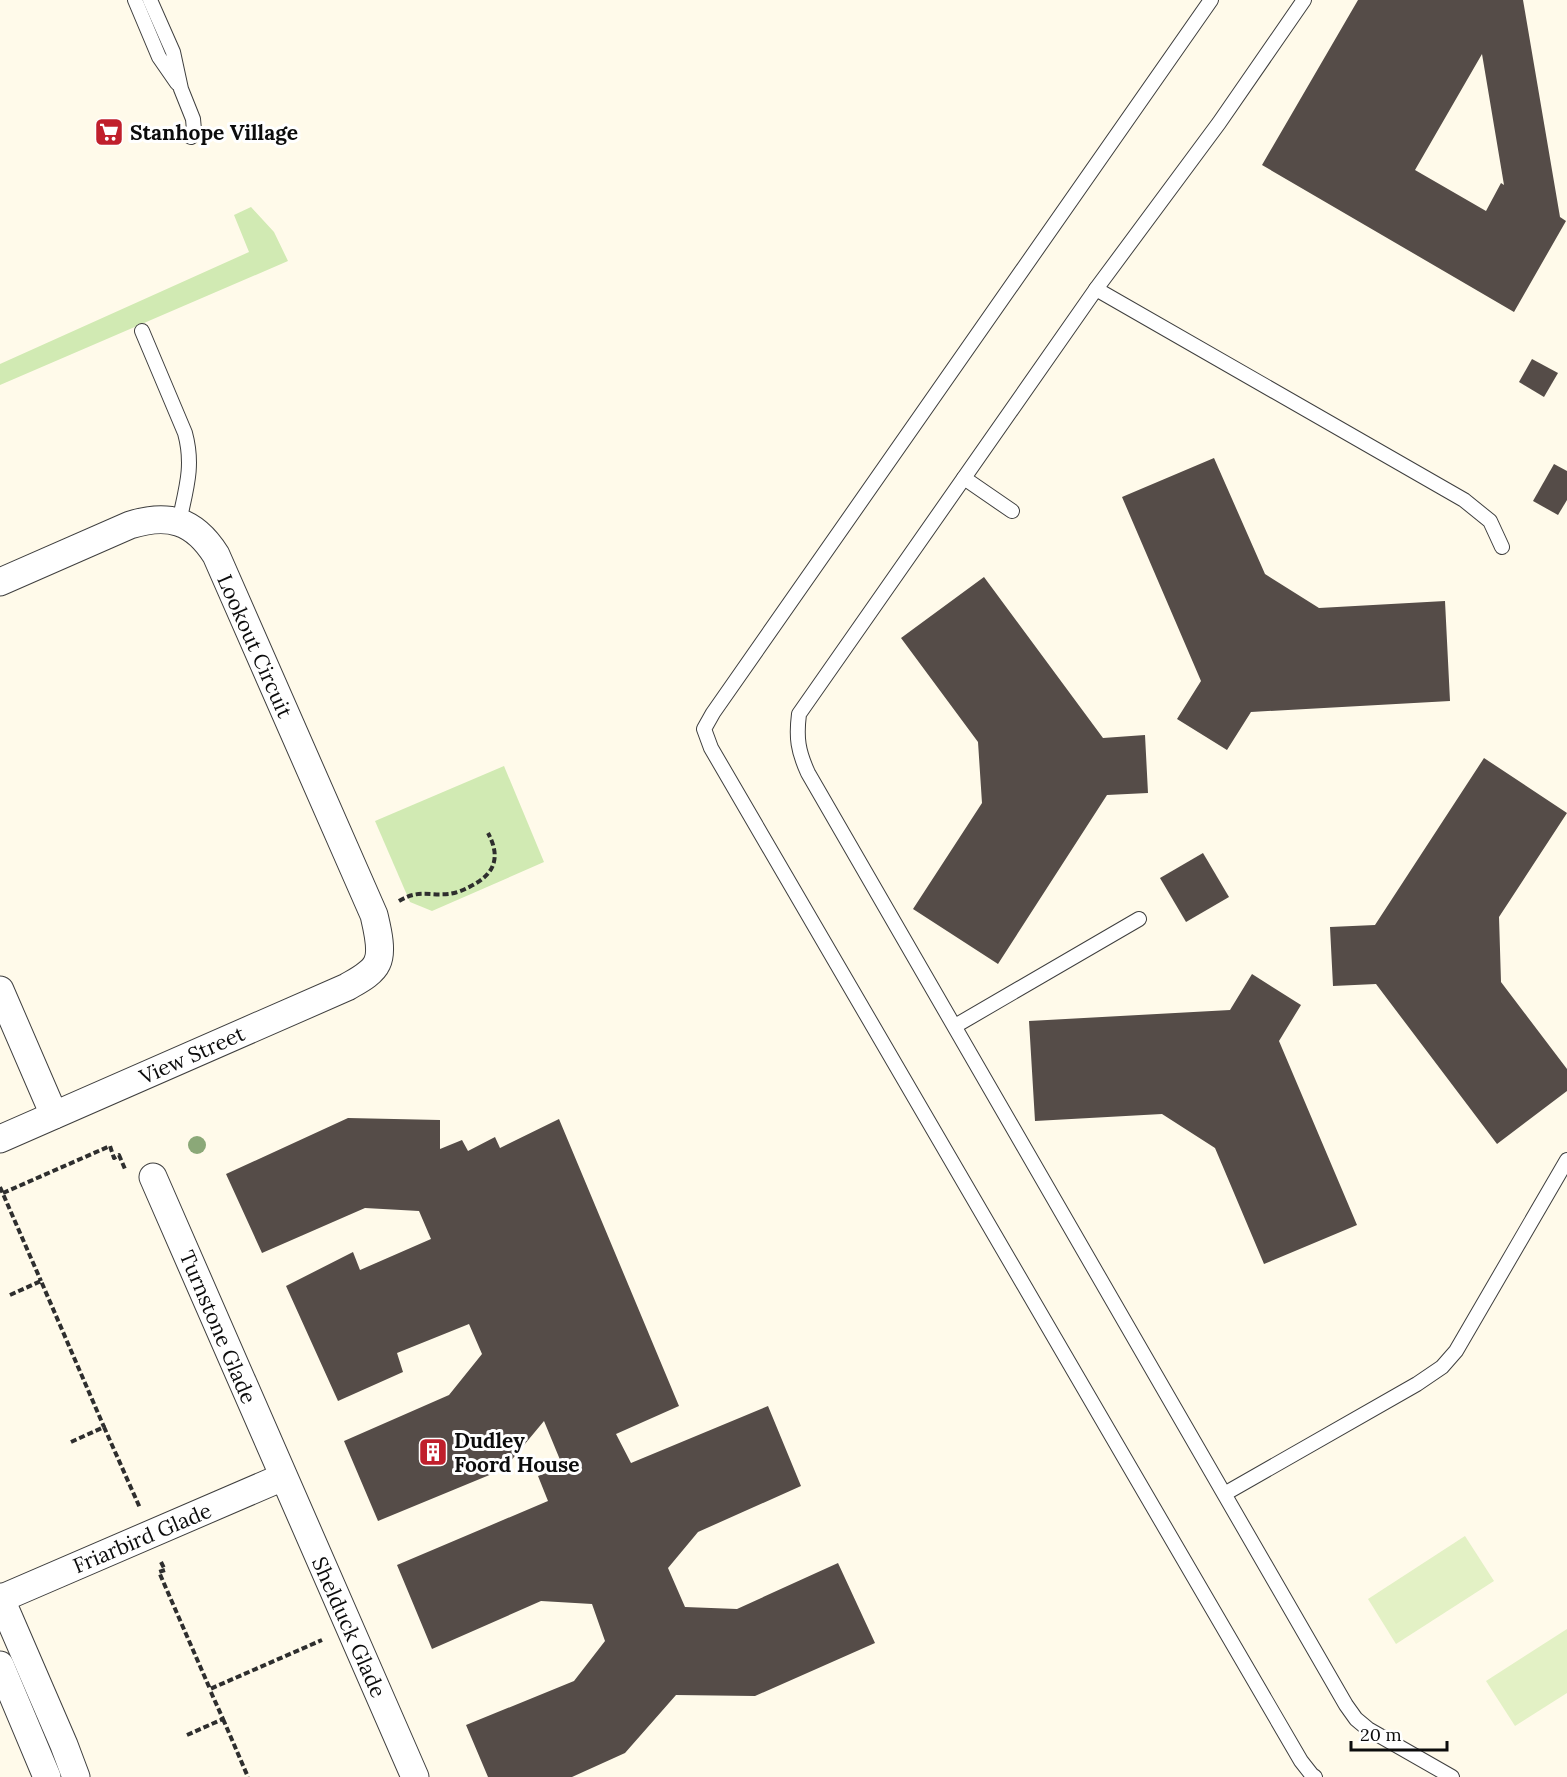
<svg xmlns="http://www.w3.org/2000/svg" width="1567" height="1777" font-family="Lora,serif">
  <rect width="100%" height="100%" fill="#fffaea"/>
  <g fill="#d1eab3">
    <path d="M251,207L274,232L288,261L0,385V364L249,252L234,215Z"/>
    <path d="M504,766L544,862L432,911L410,902L375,821Z"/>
  </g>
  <g fill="#e3f1c5">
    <path d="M1465,1536L1494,1581L1396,1644L1368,1599Z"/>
    <path d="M1567,1629V1693L1515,1726L1486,1681Z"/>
  </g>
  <g fill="#554c48" fill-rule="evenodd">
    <path d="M1358,0H1523L1560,217L1566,221L1514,312L1262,165ZM1482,54L1504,185L1501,183L1486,211L1415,170Z"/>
    <path d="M1532,359L1558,373L1544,397L1519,382Z"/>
    <path d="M1214,458L1265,574L1319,608L1445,601L1450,701L1251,712L1227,750L1177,719L1201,681L1122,497Z"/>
    <path d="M1554,464L1567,471V500L1558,515L1533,501Z"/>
    <path d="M984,577L1103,738L1145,735L1148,793L1107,795L998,964L913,909L982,803L978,742L901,638Z"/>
    <path d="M1484,758L1567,813L1499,917L1501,982L1567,1069V1091L1497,1144L1376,984L1333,986L1330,927L1375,925Z"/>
    <path d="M1203,853L1229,897L1186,922L1160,878Z"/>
    <path d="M1252,974L1301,1005L1279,1041L1357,1225L1264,1264L1215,1148L1162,1114L1035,1121L1029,1021L1230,1010Z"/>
    <path d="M348,1118L440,1120V1149L462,1140L468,1151L495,1137L500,1148L559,1119L679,1406L616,1434L631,1463L768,1406L801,1486L698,1532L668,1568L685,1607L737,1609L838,1563L875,1643L755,1696L676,1695L625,1753L572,1777H488L466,1725L574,1681L605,1641L592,1604L541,1601L432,1649L397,1565L548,1501L538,1476L563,1467L544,1421L504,1469L378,1521L344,1441L449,1395L482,1354L469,1324L397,1353L403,1372L338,1401L286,1286L353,1252L360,1270L431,1239L419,1211L365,1208L262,1253L226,1174Z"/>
  </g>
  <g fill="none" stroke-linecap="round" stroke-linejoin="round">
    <g stroke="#3f3f3f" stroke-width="16">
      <g id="lane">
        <path d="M135,0L159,57L177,83"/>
        <path d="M150,0L173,52L181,89L193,119L194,130L191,137"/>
        <path d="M1211,0L713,713L704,729L711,748L1301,1761L1312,1775L1315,1777"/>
        <path d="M1304,0L1219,123L1096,289L799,714C796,738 798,751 808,773L1346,1705L1356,1719L1368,1729L1452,1777"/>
        <path d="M1096,289L1464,500L1490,521L1502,547"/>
        <path d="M142,331L185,433C194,466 186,489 179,522"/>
        <path d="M964,478L1012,511"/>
        <path d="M955,1026L1139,919"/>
        <path d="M1226,1493L1417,1384L1442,1367L1456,1351L1567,1160"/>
      </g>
    </g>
    <g stroke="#3f3f3f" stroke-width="29">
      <g id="street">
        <path d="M0,582L130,525C168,513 194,520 216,555L374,915C377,928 383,951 377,963C372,974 357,981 347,987L0,1139"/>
        <path d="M0,990L54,1115"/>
        <path d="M153,1177L415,1777"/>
        <path d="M0,1597L64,1745L76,1777"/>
        <path d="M0,1599L283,1477"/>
        <path d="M0,1665L47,1777"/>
      </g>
    </g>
    <g stroke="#2e2e2e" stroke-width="4" stroke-dasharray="6 3" stroke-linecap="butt">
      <path d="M399,901C419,889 428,896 449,894C456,893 464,890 471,886C495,874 501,857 488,833"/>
      <path d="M0,1187L41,1281"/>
      <path d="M3,1193L110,1146L114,1158L119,1155L125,1169"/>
      <path d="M10,1295L41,1281L104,1427"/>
      <path d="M71,1442L104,1427L140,1508"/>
      <path d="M161,1562L165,1570L159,1572L210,1689L322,1640"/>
      <path d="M223,1719L248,1777"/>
      <path d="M187,1735L223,1719L210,1690"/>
    </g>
    <use href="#lane" stroke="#fff" stroke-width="14"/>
    <use href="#street" stroke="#fff" stroke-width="27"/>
  </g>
  <circle fill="#8ba878" cx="197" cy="1145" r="9"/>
  <defs>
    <g id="supermarket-square" transform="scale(1.5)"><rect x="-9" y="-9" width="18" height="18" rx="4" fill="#c01f2c" stroke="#fff"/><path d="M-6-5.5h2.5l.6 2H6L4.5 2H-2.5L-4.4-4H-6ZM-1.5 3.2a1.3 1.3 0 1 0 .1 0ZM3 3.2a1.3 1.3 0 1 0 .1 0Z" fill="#fff"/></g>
    <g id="building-square" transform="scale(1.5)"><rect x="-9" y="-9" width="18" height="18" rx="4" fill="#c01f2c" stroke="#fff"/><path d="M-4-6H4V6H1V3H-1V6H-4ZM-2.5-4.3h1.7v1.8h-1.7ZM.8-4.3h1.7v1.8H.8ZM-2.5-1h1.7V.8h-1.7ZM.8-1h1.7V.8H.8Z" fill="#fff"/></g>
  </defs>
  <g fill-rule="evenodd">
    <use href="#supermarket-square" x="109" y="132"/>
    <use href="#building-square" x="433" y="1452"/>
  </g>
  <g text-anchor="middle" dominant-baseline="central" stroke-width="6" stroke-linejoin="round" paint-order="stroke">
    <g font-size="21" font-weight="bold" fill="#0c0c0c" stroke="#fff" text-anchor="start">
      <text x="130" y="132">Stanhope Village</text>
      <text x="454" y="1440">Dudley<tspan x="454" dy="24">Foord House</tspan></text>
    </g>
    <g font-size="21" fill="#0c0c0c" stroke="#fff">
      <text transform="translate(255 646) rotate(66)">Lookout Circuit</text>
      <text transform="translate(192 1055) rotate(-24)">View Street</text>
      <text transform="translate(218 1327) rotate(67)">Turnstone Glade</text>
      <text transform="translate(142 1538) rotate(-23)">Friarbird Glade</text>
      <text transform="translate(349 1627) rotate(66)">Shelduck Glade</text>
    </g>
  </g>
  <path d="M1351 1741v9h96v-9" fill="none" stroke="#0c0c0c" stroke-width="3"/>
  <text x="1360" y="1741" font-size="18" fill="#0c0c0c" stroke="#ffffff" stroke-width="4.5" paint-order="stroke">20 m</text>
</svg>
